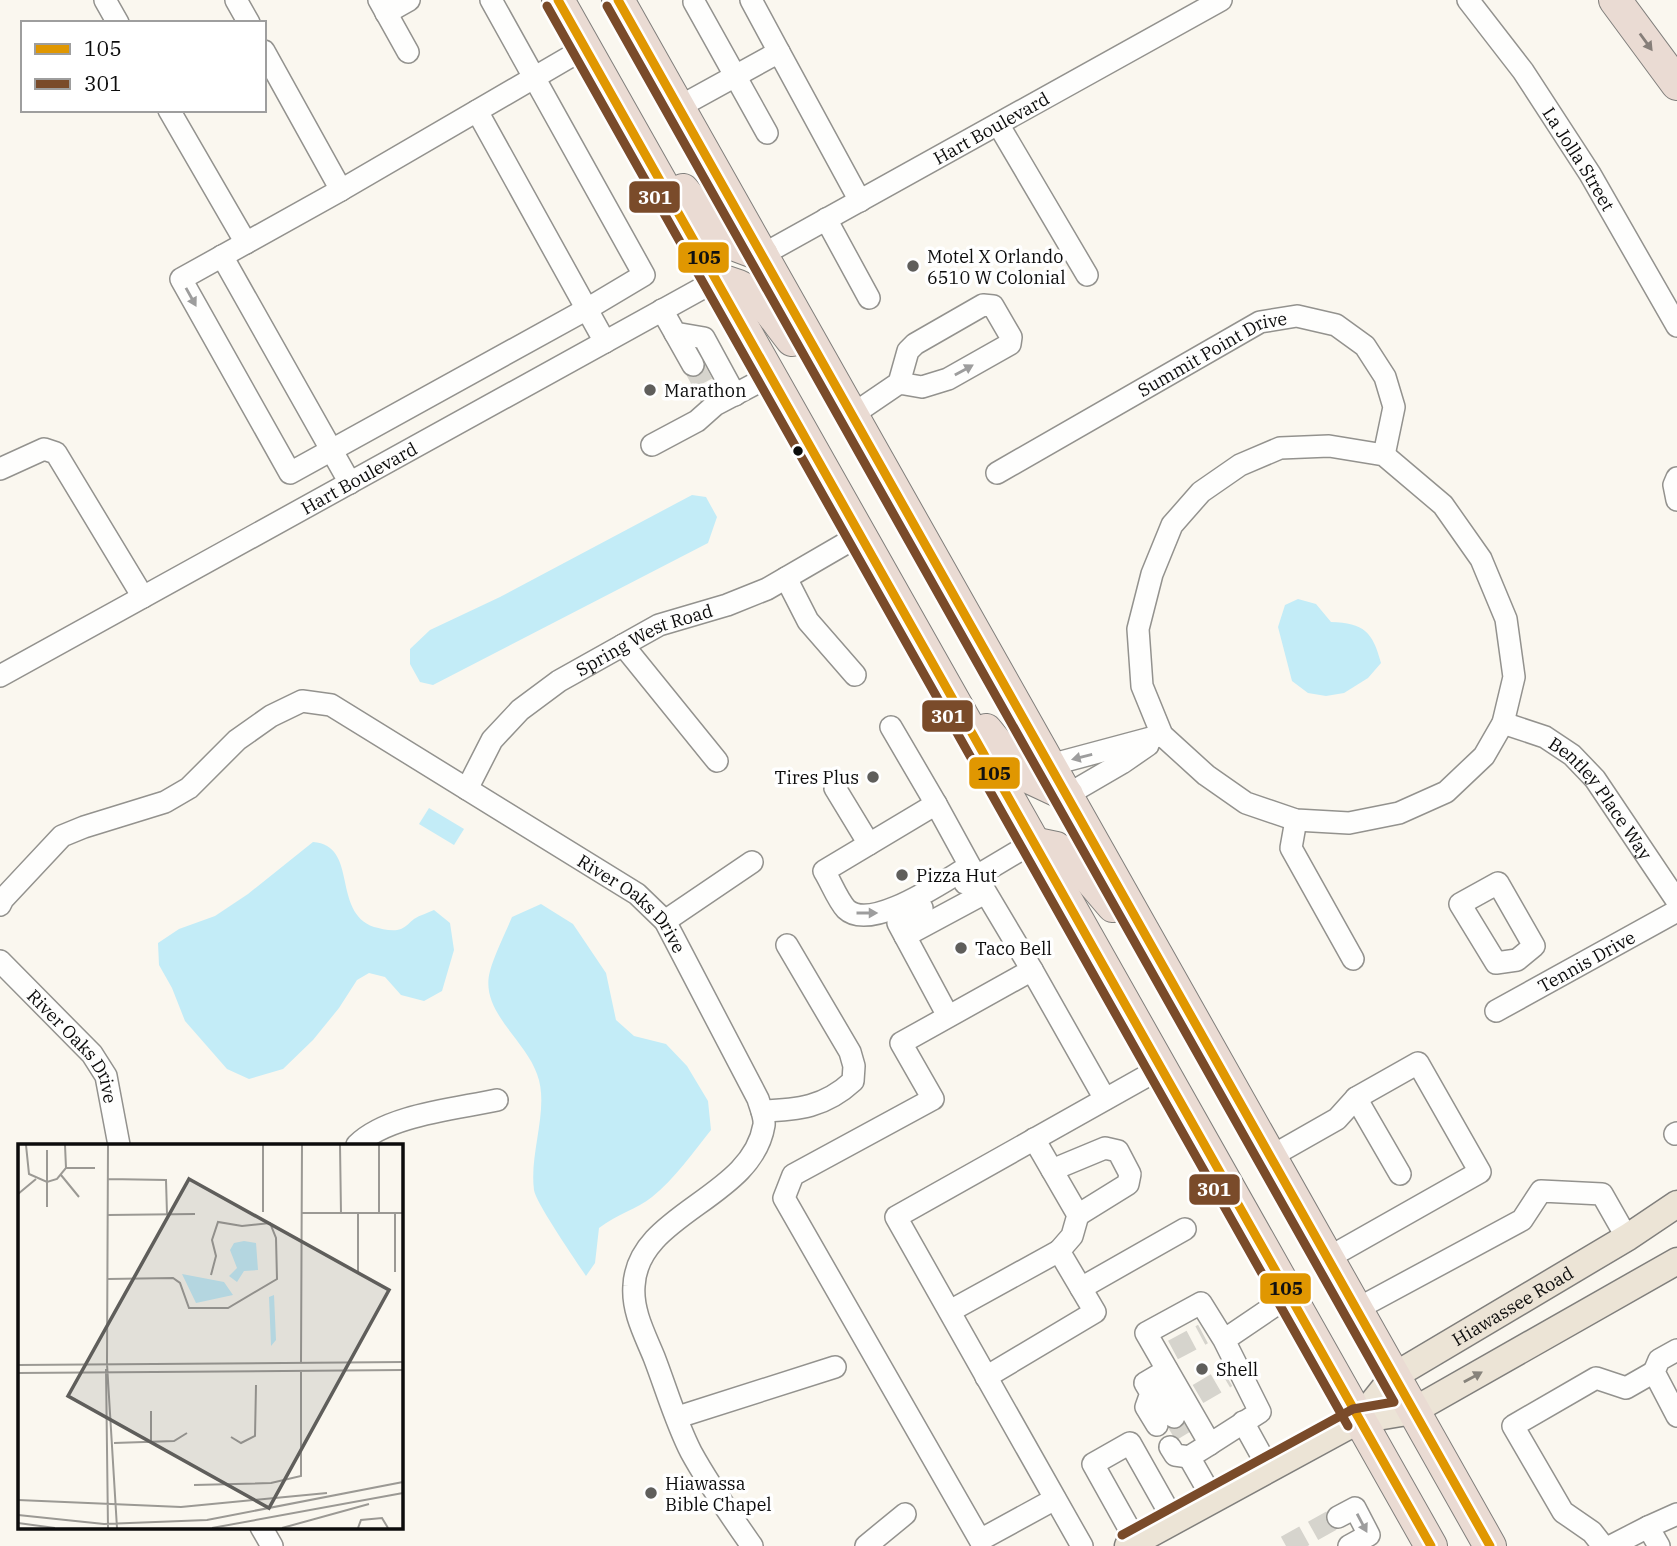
<svg xmlns="http://www.w3.org/2000/svg" width="1677" height="1546" font-family="'IBM Plex Serif',serif">
  <rect width="100%" height="100%" fill="#faf7ef"/>
  <g fill="#c3ecf7">
    <path d="M692,495L706,497L717,517L708,543L433,685L420,682L410,664V649L430,630L500,597Z"/>
    <path d="M1298,599L1316,604L1331,622C1364,623 1373,632 1381,663L1368,678L1344,693L1326,696L1308,693L1292,681L1278,627L1285,605Z"/>
    <path d="M429,808L464,829L454,845L419,824Z"/>
    <path d="M313,842C359,845 331,912 374,927C382,929 393,932 401,929C406,927 410,922 414,919C420,915 428,913 434,910L450,923L454,950L442,991L424,1001L401,995L385,977L369,973L357,980L339,1008L313,1040L283,1069L249,1079L227,1069L185,1021L172,988L159,965L158,943L179,929L215,916L248,894Z"/>
    <path d="M541,904L573,924L606,973L616,1020L634,1036L666,1044L687,1066L708,1101L711,1130C694,1151 674,1180 652,1197C637,1209 617,1214 599,1228L595,1263L586,1276C576,1261 536,1203 534,1190C529,1152 550,1108 537,1074C525,1039 479,1011 490,971C495,953 505,934 512,917Z"/>
  </g>
  <g fill="none" stroke-linecap="round" stroke-linejoin="round">
    <g stroke="#d6d4cd" stroke-width="21" stroke-dasharray="21 10" stroke-linecap="butt">
      <path d="M693,365L710,397"/>
      <path d="M1173,1350L1203,1334"/>
      <path d="M1198,1394L1227,1377"/>
      <path d="M1174,1417L1186,1437"/>
      <path d="M1286,1546L1338,1517"/>
    </g>
    <g stroke="#93928e" stroke-width="24">
      <g id="minor">
        <path d="M105,0L118,23"/>
        <path d="M236,0L249,23"/>
        <path d="M379,0L408,52"/>
        <path d="M751,0L779,52"/>
        <path id="s1" d="M1468,0L1523,71L1590,174L1677,326"/>
        <path d="M694,2L767,133"/>
        <path d="M386,13L409,0"/>
        <path d="M264,51L341,190L585,48"/>
        <path d="M679,107L779,52L860,201"/>
        <path d="M169,110L246,243"/>
        <path d="M477,111L605,342"/>
        <path d="M998,124L1087,275"/>
        <path d="M341,190L181,279L290,473L587,309L644,275L491,0"/>
        <path d="M826,219L869,298"/>
        <path id="s2" d="M762,255L1221,0"/>
        <path d="M222,256L350,483"/>
        <path d="M662,310L675,333L704,338L735,395"/>
        <path d="M675,333L693,365"/>
        <path d="M852,415L899,383L908,351L915,344L983,305L993,306L1011,337L1010,344L948,379L922,387L899,383"/>
        <path d="M652,445L697,421L715,405L770,376"/>
        <path d="M1329,446L1384,455L1443,505L1481,559L1506,619L1514,677L1503,723L1484,756L1446,792L1399,813L1349,823L1296,820L1246,803L1206,775L1162,735L1142,686L1138,629L1152,574L1172,525L1201,492L1240,465L1280,448Z"/>
        <path d="M0,469L44,449L56,453L143,597"/>
        <path id="s3" d="M997,473L1260,322L1297,316L1336,325L1365,346L1385,377L1394,407L1384,455"/>
        <path d="M1677,478L1674,485L1677,500"/>
        <path d="M786,578L808,621L855,675"/>
        <path d="M623,645L717,761"/>
        <path id="s4" d="M0,676L717,280"/>
        <path id="s5" d="M1503,723L1545,737L1572,755L1595,779L1677,901"/>
        <path d="M891,727L936,804"/>
        <path d="M1050,765L1162,735"/>
        <path d="M835,788L869,844"/>
        <path id="s6" d="M467,789L492,740L520,710L559,681L659,625L727,605L767,589L860,535"/>
        <path d="M1067,795L1122,763L1148,745"/>
        <path d="M1296,820L1291,848L1353,959"/>
        <path d="M970,866C945,880 871,933 846,909C837,899 831,882 824,871L936,804L970,866L1032,970L901,1043L933,1099L793,1175L784,1198L980,1540L1055,1499"/>
        <path d="M965,883L1032,843"/>
        <path d="M1498,883L1534,946L1517,960L1496,963L1460,904Z"/>
        <path id="s7" d="M0,905L3,899L62,836L84,827L165,802L189,788L237,740L271,716L302,701L331,705L637,894L665,921L758,1099C760,1106 765,1117 764,1125C752,1199 637,1213 634,1286C632,1311 645,1335 654,1357C666,1388 676,1423 691,1452C709,1485 731,1516 752,1546"/>
        <path d="M922,908L898,923L948,1016"/>
        <path d="M665,921L752,862"/>
        <path d="M905,936L985,893"/>
        <path id="s8" d="M0,961L92,1054L106,1076L119,1145"/>
        <path d="M1032,970L1105,1099"/>
        <path id="s9" d="M1496,1011L1677,911"/>
        <path d="M1356,1098L1400,1174"/>
        <path d="M762,1111C798,1110 825,1107 853,1081L854,1066L850,1052L787,945"/>
        <path d="M1675,1134L1677,1133"/>
        <path d="M357,1145C387,1115 456,1109 497,1100"/>
        <path d="M1270,1157L1337,1119L1356,1098L1418,1063L1480,1172L1328,1258"/>
        <path d="M1052,1170L1105,1148L1118,1151L1130,1174L1128,1184L1078,1215"/>
        <path d="M1081,1288L1185,1229"/>
        <path d="M1357,1309L1522,1220L1541,1191L1602,1194L1627,1238"/>
        <path d="M950,1311L1059,1251"/>
        <path d="M1224,1340L1201,1303L1146,1333L1210,1444L1260,1412L1224,1340L1289,1296"/>
        <path d="M1677,1350L1659,1360L1654,1372L1677,1416"/>
        <path d="M986,1377L1095,1312L1059,1251L1072,1236L1078,1215L1034,1139"/>
        <path d="M1151,1393L1161,1394L1174,1417"/>
        <path d="M678,1417L835,1367"/>
        <path d="M1243,1422L1269,1469"/>
        <path d="M1157,1425L1146,1407L1151,1393L1145,1383L1167,1370"/>
        <path d="M1210,1444L1189,1457L1213,1499"/>
        <path d="M1170,1447L1175,1455L1189,1457"/>
        <path d="M1338,1517L1355,1508L1369,1535L1349,1546"/>
        <path d="M261,1527L272,1546"/>
        <path d="M1136,1541L1093,1464L1130,1443L1174,1521"/>
        <path d="M866,1546L905,1514"/>
        <path d="M1082,1546L896,1217L1161,1068"/>
        <path d="M1603,1546L1592,1532L1563,1512L1513,1426L1596,1378L1626,1388L1654,1372"/>
        <path d="M1611,1546L1648,1527"/>
        <path d="M1659,1546L1648,1527L1677,1514"/>
      </g>
    </g>
    <g stroke="#807f7c" stroke-width="29">
      <g id="major">
        <path id="s10" d="M1359,1420L1394,1376L1628,1237L1677,1204"/>
        <path d="M1128,1546L1359,1420L1413,1411L1677,1261"/>
      </g>
    </g>
    <g stroke="#807f7c" stroke-width="34">
      <g id="highway">
        <path d="M558,0L1431,1546"/>
        <path d="M618,0L1490,1546"/>
        <path d="M1615,0L1677,84"/>
        <path d="M683,190L725,241L762,255"/>
        <path d="M717,280C759,287 767,309 792,340"/>
        <path d="M986,730L1022,774L1067,795"/>
        <path d="M1032,843L1056,848L1072,858L1113,906"/>
      </g>
    </g>
    <use href="#minor" stroke="#fefefd" stroke-width="21"/>
    <use href="#major" stroke="#ece4d6" stroke-width="26"/>
    <use href="#highway" stroke="#eadbd3" stroke-width="32"/>
    <g stroke="#fff" stroke-width="14">
      <g id="bus-1">
        <path d="M558,0L1431,1546"/>
        <path d="M618,0L1490,1546"/>
      </g>
    </g>
    <g stroke="#fff" stroke-width="14">
      <g id="bus-2">
        <path d="M547,6L1348,1426"/>
        <path d="M607,6L1394,1402L1353,1409L1122,1535"/>
      </g>
    </g>
    <use href="#bus-1" stroke="#e09701" stroke-width="9"/>
    <use href="#bus-2" stroke="#7a4b2a" stroke-width="9"/>
  </g>
  <defs><path id="oneway-solid" d="M-6-.8H1V-3.2L6.5 0L1 3.2V.8H-6Z" transform="scale(1.75)"/></defs>
  <use fill="#867e79" href="#oneway-solid" transform="translate(1646 42) rotate(54)"/>
  <g fill="#9d9d9d">
    <use href="#oneway-solid" transform="translate(191 297) rotate(61)"/>
    <use href="#oneway-solid" transform="translate(964 370) rotate(-29)"/>
    <use href="#oneway-solid" transform="translate(1082 757) rotate(166)"/>
    <use href="#oneway-solid" transform="translate(867 913)"/>
    <use href="#oneway-solid" transform="translate(1362 1523) rotate(62)"/>
  </g>
  <use fill="#87837b" href="#oneway-solid" transform="translate(1473 1377) rotate(-29)"/>
  <g fill="#5f5e5b" stroke="#fff" stroke-width="2.5">
    <circle cx="913" cy="266" r="7"/>
    <circle cx="650" cy="390" r="7"/>
    <circle cx="873" cy="777" r="7"/>
    <circle cx="902" cy="875" r="7"/>
    <circle cx="961" cy="948" r="7"/>
    <circle cx="1202" cy="1369" r="7"/>
    <circle cx="651" cy="1493" r="7"/>
  </g>
  <circle fill="#0c0c0c" stroke="#fff" stroke-width="2.5" cx="798" cy="451" r="6"/>
  <g text-anchor="middle" dominant-baseline="central" stroke-width="7" stroke-linejoin="round" paint-order="stroke">
    <g font-size="18" fill="#0c0c0c" stroke="#fff">
      <text stroke="none"><textPath href="#s2" startOffset="262">Hart Boulevard</textPath></text>
      <text stroke="none"><textPath href="#s1" startOffset="194">La Jolla Street</textPath></text>
      <text stroke="none"><textPath href="#s3" startOffset="247">Summit Point Drive</textPath></text>
      <text stroke="none"><textPath href="#s4" startOffset="410">Hart Boulevard</textPath></text>
      <text stroke="none"><textPath href="#s6" startOffset="240">Spring West Road</textPath></text>
      <text stroke="none"><textPath href="#s5" startOffset="128">Bentley Place Way</textPath></text>
      <text stroke="none"><textPath href="#s7" startOffset="765">River Oaks Drive</textPath></text>
      <text stroke="none"><textPath href="#s9" startOffset="103">Tennis Drive</textPath></text>
      <text stroke="none"><textPath href="#s8" startOffset="114">River Oaks Drive</textPath></text>
      <text stroke="none"><textPath href="#s10" startOffset="194">Hiawassee Road</textPath></text>
    </g>
    <g font-size="18" fill="#0c0c0c" stroke="#fff" text-anchor="start">
      <text x="927" y="256">Motel X Orlando<tspan x="927" dy="21">6510 W Colonial</tspan></text>
      <text x="664" y="390">Marathon</text>
      <text x="859" y="777" text-anchor="end">Tires Plus</text>
      <text x="916" y="875">Pizza Hut</text>
      <text x="975" y="948">Taco Bell</text>
      <text x="1216" y="1369">Shell</text>
      <text x="665" y="1483">Hiawassa<tspan x="665" dy="21">Bible Chapel</tspan></text>
    </g>
  </g>
  <g transform="translate(18 1144)">
    <rect width="385" height="385" fill="#faf7ef"/>
    <path d="M226,97L238,99L240,126L226,127L219,138L211,132L219,124L212,106L216,99ZM164,130L206,138L215,151L178,159ZM256,151L258,196L253,202L251,153Z" fill="#c3ecf7"/>
    <path fill="none" stroke="#9b9994" stroke-width="2" d="M8,1L11,30L29,38L39,35L48,24L47,1M90,1L89,220L99,384M245,1V68M322,1L323,70M48,24H77M43,31L61,53M90,35L148,36L149,70M0,50L18,35M29,63V6M284,69H385M361,69V1M340,70V128M90,71L177,70M377,128V69M90,135L155,134L162,139L171,164H210L259,135L258,94L252,79L224,82L200,78L194,96L198,112L193,131M283,218L284,1M0,221L385,218M88,225L90,384M0,229L385,226M133,267V299M213,293L223,299L237,292L238,241M96,299L156,297L169,289M176,341L253,339L283,332V228M0,356L163,363L309,349M0,371L86,380L189,376L385,338M0,379L37,384M194,384L385,349M264,384L351,360M340,384L343,376L364,374L370,384"/>
    <path fill="#5f5e5b" fill-opacity="0.15" stroke="#5f5e5b" stroke-width="3.5" d="M171,35L371,146L251,364L50,252Z"/>
    <rect width="385" height="385" fill="none" stroke="#0c0c0c" stroke-width="3.5"/>
  </g>
  <g stroke="#fff" stroke-width="2.5">
    <rect x="628" y="180" width="53" height="34" rx="7" fill="#7a4b2a"/>
    <rect x="677" y="241" width="53" height="33" rx="7" fill="#e09701"/>
    <rect x="921" y="699" width="53" height="34" rx="7" fill="#7a4b2a"/>
    <rect x="968" y="756" width="53" height="34" rx="7" fill="#e09701"/>
    <rect x="1188" y="1173" width="53" height="33" rx="7" fill="#7a4b2a"/>
    <rect x="1259" y="1272" width="53" height="33" rx="7" fill="#e09701"/>
  </g>
  <g font-size="19" text-anchor="middle" font-weight="bold" fill="#fff">
    <text x="655" y="204">301</text>
    <text x="948" y="723">301</text>
    <text x="1214" y="1196">301</text>
  </g>
  <g font-size="19" text-anchor="middle" font-weight="bold" fill="#111">
    <text x="704" y="264">105</text>
    <text x="994" y="780">105</text>
    <text x="1286" y="1295">105</text>
  </g>
  <rect x="21" y="21" width="245" height="91" fill="#ffffff" stroke="#9e9e9e" stroke-width="2"/>
  <rect x="35" y="44" width="35" height="10" fill="#e09701" stroke="#9e9e9e" stroke-width="2"/>
  <text x="84" y="56" font-size="21" fill="#0c0c0c">105</text>
  <rect x="35" y="79" width="35" height="10" fill="#7a4b2a" stroke="#9e9e9e" stroke-width="2"/>
  <text x="84" y="91" font-size="21" fill="#0c0c0c">301</text>
</svg>
